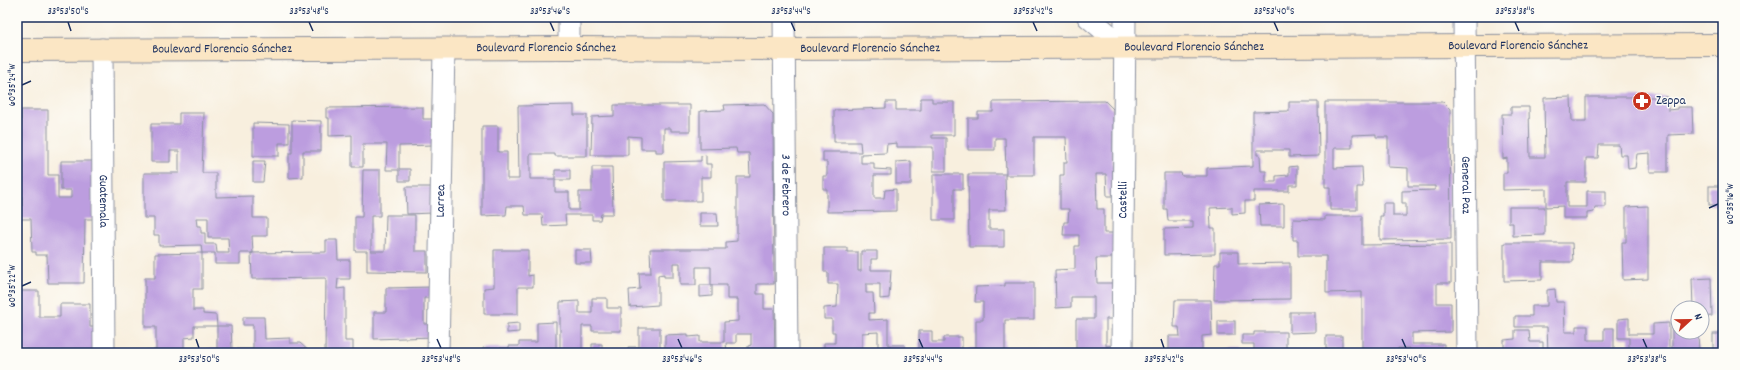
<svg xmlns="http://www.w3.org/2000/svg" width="1740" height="370" font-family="Dekko,sans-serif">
  <rect width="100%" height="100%" fill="#fdfcf7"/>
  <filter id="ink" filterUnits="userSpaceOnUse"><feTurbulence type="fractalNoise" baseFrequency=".025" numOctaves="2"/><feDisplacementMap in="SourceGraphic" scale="8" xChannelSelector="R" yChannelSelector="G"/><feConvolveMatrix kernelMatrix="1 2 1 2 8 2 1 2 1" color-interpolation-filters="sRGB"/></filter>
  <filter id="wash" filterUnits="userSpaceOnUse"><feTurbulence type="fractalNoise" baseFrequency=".012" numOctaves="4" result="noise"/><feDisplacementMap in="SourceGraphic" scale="16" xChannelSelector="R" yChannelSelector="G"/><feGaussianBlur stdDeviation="0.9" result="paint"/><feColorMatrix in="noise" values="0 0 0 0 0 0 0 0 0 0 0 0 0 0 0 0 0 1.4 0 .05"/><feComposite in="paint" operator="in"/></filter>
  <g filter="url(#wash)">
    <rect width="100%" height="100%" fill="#f8efde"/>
    <g id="blocks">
      <g fill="#bc9ddf" fill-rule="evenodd">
        <path d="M1571,97L1572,121H1586V97H1668V110L1677,109V107H1692L1693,134L1668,135V172H1650V153L1637,154L1635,168L1628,169L1627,155H1620L1619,145H1599L1598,158H1586V182H1567V207H1587V191H1606V207H1595L1594,212L1587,213V218H1563V206L1546,207V189L1503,190V173H1507V158L1503,159L1502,114H1511V107H1529L1530,157H1545L1544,98Z"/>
        <path d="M921,98H932V102H954V135H932V138H946V171H933V147H897V143L887,144L886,153L861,154V163H874V169L891,170V175H874V198H884L885,190L896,189V211L827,212V189H823V176H827V162H823V152H861L860,142H834V110L886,108V102H896V110H921Z"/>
        <path d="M1105,101L1113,109V196H1107L1106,174H1096L1097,209H1104V233H1114V258H1096L1097,283H1114V319H1106V346L1114,345V353H1076V319H1094V297H1071V307L1056,308L1055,270L1075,269V246H1079V235H1063L1064,222H1068L1069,209H1060V175H1064V162H1067L1066,137H1034V175H1005L1006,210H989V229H1004V247H969L968,174H1006L1005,138H995V150H968V118H978V112H993V102Z"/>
        <path d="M1289,102H1318L1319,156L1289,157V150H1257V155H1260L1261,171H1266V182H1276V176L1289,175V167L1297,166V185H1289V191H1254V201H1245V213L1232,214V207L1210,208L1211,228H1215V254L1164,255V229L1193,228V221H1168L1167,209H1164V173H1181L1182,176H1207V168L1253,166V112L1289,111Z"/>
        <path d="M1325,102H1443L1450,109L1451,239L1380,240V216H1383V203H1393V216H1406V203H1402V191L1435,190V186H1408V168L1388,167V137H1376V134L1352,135V148H1334V168L1362,167L1363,187H1357V210H1330V187H1325Z"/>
        <path d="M764,104L773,114L774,284H757V294H764V309H774L775,353H748V346L751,345V334H736V343H726L727,353H665V335L688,334V337L700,336V342H724V322L738,321V299H727V285H711V267H696V285H680V263H673V277H664V274L658,275V305L630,307L629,290L640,289L639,273H651L650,249H726V242L737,241V177H750L749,153H737L736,148L700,149V111L725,110L724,105Z"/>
        <path d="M574,105V115H587V156H555V154H530V179H555V170H570V180H555V192H569V210H579V192H592V167H612L613,214H601L600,220H592V215H565L566,225L543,226L542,215H525L524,206H507L506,215L482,216V126H498V152H507V179H519L518,106Z"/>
        <path d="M614,105H690V131H671V128H664V152H656V149H641V137L628,136V155H591L592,117L614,116Z"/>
        <path d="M423,107V119H433V145L399,146V169H410V181H399V170H386L387,144H363V167H352V135L329,136V118H326V108Z"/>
        <path d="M21,110H48V175H58V198H71V190H61V161H93L94,219H85L84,283H48L47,255H36V252H32L31,219H17V206H22Z"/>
        <path d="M179,113H204L202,173H216V197L253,196V218H267V236H252L253,253H240V264H215V253H202V289H193V310H203V314L216,315L217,326H194V337L184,338V353H146V350H156V327H145V278H155V254L202,253L201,245L159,246V235H154V218H144V173H179V151H170V162H151V124H179ZM196,218H208V238H228L229,253H217L216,244H205V233H201V226H197Z"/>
        <path d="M292,120L321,121V151H303V177L289,178V153H292Z"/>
        <path d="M253,123L289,124V143H279V156H253Z"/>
        <path d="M706,155V164H711V177H701V201H664V162L701,161V156Z"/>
        <path d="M253,161H265L263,182H253Z"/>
        <path d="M911,161V184H896V162Z"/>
        <path d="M363,170H380V216H371V251H385L386,215H415V251H427V272L367,271V251H355V217H362Z"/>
        <path d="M933,174H963V189H954V220H933Z"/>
        <rect x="1709" y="186" width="14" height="19"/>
        <path d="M406,187H433V213L407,214Z"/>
        <path d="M1284,204V226H1260L1259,205Z"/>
        <path d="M1648,206V279L1623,280L1622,242H1626V207Z"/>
        <path d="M1509,207H1545V235L1513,236V223H1509Z"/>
        <path d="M700,213H717L718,226H700Z"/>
        <path d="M1325,216H1362V245L1451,244V283H1437V303H1451V332L1412,333V344H1444V353H1410V348H1398V353H1362V292L1326,293V256H1298V240H1293V219L1325,220Z"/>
        <path d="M326,240H337L338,260H350V279H338L337,289L345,288V341H353V353H325L326,278L252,279L251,253L326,252Z"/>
        <path d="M1504,243H1572L1573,262H1542V280L1504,281Z"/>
        <path d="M824,248H847V252H858V271H861V251H877V259H871V270H891L889,298L880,299V284H866V293H873L874,313H869V320L888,319V345H905V353H878V332L862,333V353H824V343H835V332H832V319H824V308L837,307L838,284H828V272H824Z"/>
        <path d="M494,250H528V276L533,275V287H518V314H484V288L494,287Z"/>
        <path d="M575,250H591L592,263H575Z"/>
        <path d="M1220,252H1238V264L1290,263V299L1214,300L1215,264H1220Z"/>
        <path d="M1711,278L1712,316L1702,317V308H1693L1692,279Z"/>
        <path d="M1005,283H1034V320H1005V353H968V349L976,348V320H983V302H975L976,287L1005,286Z"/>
        <path d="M700,285H712V296L700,297Z"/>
        <path d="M434,287V298H424V324H434V337L374,339V312H386V288Z"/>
        <path d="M1555,289L1556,302H1564L1565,332H1576V326H1588V340H1604V328H1614V350H1629V338H1618V319L1629,318V334H1653V324L1669,323V353H1548L1547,327H1515V316H1532V306H1547V290Z"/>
        <path d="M17,291H39V317H60V304H90V327H94V352L17,353Z"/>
        <path d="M592,298H607V308H621V331H592V326H582V351H569V353H483V348H509V346H519V342H537V323L556,322V350H560V302L579,301V313H592Z"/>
        <path d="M1175,300H1211L1212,335L1202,336V353H1169V336H1180L1179,327H1174Z"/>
        <path d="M1290,312H1315V332L1290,333Z"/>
        <path d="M243,317H264L265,339L290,338V343H300L311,353H198V349H217V326H231L232,349H253V325H243Z"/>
        <rect x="1218" y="321" width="17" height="14"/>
        <path d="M1672,321H1678V332H1698L1699,353H1672Z"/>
        <path d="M519,323V332L507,333V324Z"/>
        <path d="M639,328H660V353H628V347H639Z"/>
        <path d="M1515,330H1529L1530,342H1543V353H1504V340L1515,339Z"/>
        <path d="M919,331H932V342H944V337H962V353H919Z"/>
        <path d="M1254,332H1286V353H1254V344H1242V335H1254Z"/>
        <rect x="1713" y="334" width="10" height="19"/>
        <rect x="1326" y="336" width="16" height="13"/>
        <path d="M592,344H602V352H617V353H592Z"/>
        <path d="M1240,350V353H1217V351Z"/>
      </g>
    </g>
  </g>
  <g filter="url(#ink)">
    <use href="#blocks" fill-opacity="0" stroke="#8a8f9e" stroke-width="1"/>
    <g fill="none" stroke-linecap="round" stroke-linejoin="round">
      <g stroke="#8a8f9e" stroke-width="23">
        <g id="street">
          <path id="s1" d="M784,17L787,353"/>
          <path d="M1088,17L1125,48"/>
          <path id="s2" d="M1464,17L1467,353"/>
          <path d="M569,48V17"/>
          <path id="s3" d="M102,49L104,353"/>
          <path id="s4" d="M438,353L444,49"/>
          <path id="s5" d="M1122,353L1125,17"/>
        </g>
      </g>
      <g stroke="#8a8f9e" stroke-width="24">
        <g id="secondary">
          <path id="s6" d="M17,50L569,48L784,49L1723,45"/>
        </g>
      </g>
      <use href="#street" stroke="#fff" stroke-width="21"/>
      <use href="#secondary" stroke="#fbe6c4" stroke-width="22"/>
    </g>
  </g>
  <path fill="none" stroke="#1b2f5e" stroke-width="1.5" d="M68,22L71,31M309,22L313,31M550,22L554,31M791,22L795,31M1033,22L1037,31M1274,22L1278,31M1515,22L1519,31M22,85L31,81M1709,208L1718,204M22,286L31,282M196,339L199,348M437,339L441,348M678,339L682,348M919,339L923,348M1161,339L1164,348M1402,339L1406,348M1643,339L1647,348"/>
  <defs>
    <g id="pharmacy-disc" transform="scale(1)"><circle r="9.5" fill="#c8321e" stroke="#fdfcf7"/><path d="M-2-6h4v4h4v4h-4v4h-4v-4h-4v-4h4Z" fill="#fff"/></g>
  </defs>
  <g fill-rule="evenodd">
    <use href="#pharmacy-disc" x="1642" y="101"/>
  </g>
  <g text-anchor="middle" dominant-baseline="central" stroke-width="3" stroke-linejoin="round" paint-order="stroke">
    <g font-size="13" fill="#1b2f5e" stroke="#fdfcf7">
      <text stroke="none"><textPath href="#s6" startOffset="1501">Boulevard Florencio Sánchez</textPath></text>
      <text stroke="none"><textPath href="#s6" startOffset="1177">Boulevard Florencio Sánchez</textPath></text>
      <text stroke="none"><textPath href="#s6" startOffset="205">Boulevard Florencio Sánchez</textPath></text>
      <text stroke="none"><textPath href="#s6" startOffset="529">Boulevard Florencio Sánchez</textPath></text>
      <text stroke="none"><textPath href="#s6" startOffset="853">Boulevard Florencio Sánchez</textPath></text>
      <text stroke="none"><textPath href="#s1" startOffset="168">3 de Febrero</textPath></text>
      <text stroke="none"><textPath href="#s2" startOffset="168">General Paz</textPath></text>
      <text stroke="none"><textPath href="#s5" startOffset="153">Castelli</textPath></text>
      <text stroke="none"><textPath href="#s3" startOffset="152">Guatemala</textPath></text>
      <text stroke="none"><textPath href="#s4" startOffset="152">Larrea</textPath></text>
    </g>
    <g font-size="13" fill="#1b2f5e" stroke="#fdfcf7" text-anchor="start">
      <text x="1656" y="101">Zeppa</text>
    </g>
  </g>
  <rect width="1740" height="370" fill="none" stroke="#fdfcf7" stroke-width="44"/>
  <g transform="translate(1690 320) rotate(68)"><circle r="19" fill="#fdfcf7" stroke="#a3aaba"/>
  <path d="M0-3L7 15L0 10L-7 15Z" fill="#c8321e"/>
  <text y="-6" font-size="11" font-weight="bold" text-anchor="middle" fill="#1b2f5e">N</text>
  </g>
  <rect x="22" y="22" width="1696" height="326" fill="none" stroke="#1b2f5e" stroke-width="1.5"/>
  <g font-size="10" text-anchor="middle" fill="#1b2f5e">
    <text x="68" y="14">33°53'50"S</text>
    <text x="309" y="14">33°53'48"S</text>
    <text x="550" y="14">33°53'46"S</text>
    <text x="791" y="14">33°53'44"S</text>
    <text x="1033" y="14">33°53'42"S</text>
    <text x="1274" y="14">33°53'40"S</text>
    <text x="1515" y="14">33°53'38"S</text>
    <text transform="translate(11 85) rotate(-90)" y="4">60°35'24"W</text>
    <text transform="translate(1729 204) rotate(-90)" y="4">60°35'16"W</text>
    <text transform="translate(11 286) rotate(-90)" y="4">60°35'22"W</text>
    <text x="199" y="362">33°53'50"S</text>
    <text x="441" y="362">33°53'48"S</text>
    <text x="682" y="362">33°53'46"S</text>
    <text x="923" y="362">33°53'44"S</text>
    <text x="1164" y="362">33°53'42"S</text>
    <text x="1406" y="362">33°53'40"S</text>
    <text x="1647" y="362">33°53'38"S</text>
  </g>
</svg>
